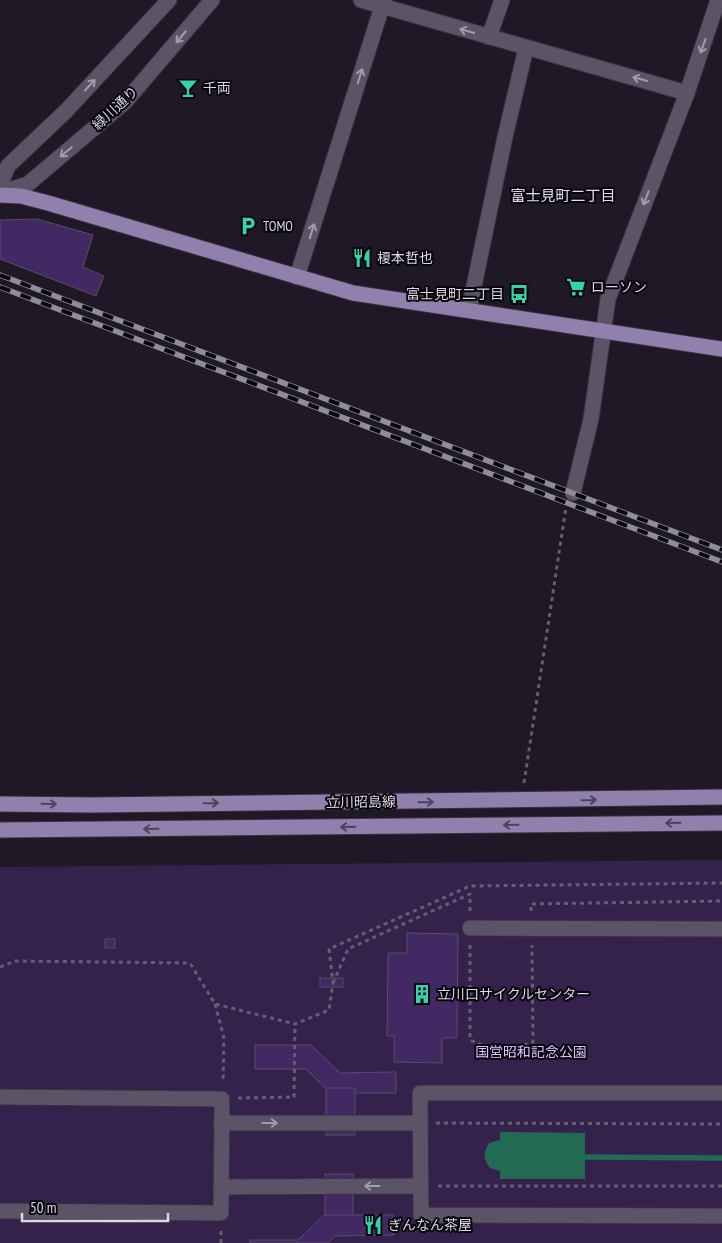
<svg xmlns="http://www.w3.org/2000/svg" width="722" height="1243" font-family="'PT Sans Narrow','Noto Sans JP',sans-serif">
  <rect width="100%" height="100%" fill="#1e1827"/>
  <path fill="#34224d" d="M722,860V1243H0V867Z"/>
  <path fill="#236a55" d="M500,1132L585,1133V1179H500V1171L490,1168C483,1159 483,1153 489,1143L500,1140Z"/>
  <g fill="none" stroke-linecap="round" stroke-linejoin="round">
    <path stroke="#236a55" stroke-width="5.5" d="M585,1157L722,1158"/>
  </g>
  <g fill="#422963" stroke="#564f62">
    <path d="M37,219L93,235L83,267L104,276L96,296L0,259V220Z"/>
    <path d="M407,933L458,934L457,1038H442V1063L394,1062V1036H387L388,953H407Z"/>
    <rect x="105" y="939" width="10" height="9"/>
    <rect x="320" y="978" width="23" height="9"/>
    <path d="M255,1045H311L340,1073L396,1072V1093H330L306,1069H255Z"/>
    <rect x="326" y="1088" width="29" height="47"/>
    <rect x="325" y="1174" width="28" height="43"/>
    <path d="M324,1215H393L394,1235L335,1236L328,1243H250V1240H298Z"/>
  </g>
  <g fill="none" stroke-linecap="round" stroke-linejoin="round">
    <g stroke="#37333e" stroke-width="17">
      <g id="minor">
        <path d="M361,0L687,93"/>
        <path d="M489,37L502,0"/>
        <path d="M0,185L8,166L66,111L169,0"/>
        <path d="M0,193L28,184L126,101L212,0"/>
        <path d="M297,277L384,0"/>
        <path d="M469,310L505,137L526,48"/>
        <path d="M573,493L591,419L608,299L687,93L718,0"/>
        <path d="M470,928L722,929"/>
        <path d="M722,1093H420L421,1215L722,1216"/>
        <path d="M0,1097L222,1099L221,1213L0,1211"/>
        <path d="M221,1123H420"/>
        <path d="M221,1187L421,1186"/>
      </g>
    </g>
    <g stroke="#37333e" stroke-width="17">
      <g id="major">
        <path d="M0,195L21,196L48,203L353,293L722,349"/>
        <path d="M0,804L92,805L722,797"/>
        <path d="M0,830L722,823"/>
      </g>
    </g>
    <g stroke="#645f6c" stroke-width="3" stroke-dasharray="4 4" stroke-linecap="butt">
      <path d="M524,783L566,507"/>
      <path d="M531,911V904L722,901"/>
      <path d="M470,945V1040L500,1052L533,1042L532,945"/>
      <path d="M0,967L15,961L190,963L215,1004L295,1024L329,1010L333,983L329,949L470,886L722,883"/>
      <path d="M333,983L348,949L470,894V911"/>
      <path d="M215,1004L224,1038L223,1083"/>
      <path d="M238,1098L294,1097L295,1024"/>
      <path d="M436,1123L722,1124"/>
      <path d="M438,1186H722"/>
      <path d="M221,1243V1229"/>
    </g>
    <use href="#minor" stroke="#5b5467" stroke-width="15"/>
    <use href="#major" stroke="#9180ad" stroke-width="15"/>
    <g stroke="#908c98" stroke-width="5.5">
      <g id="rail">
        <path d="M0,275L722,550"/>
        <path d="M0,287L722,562"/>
      </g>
    </g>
    <use href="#rail" stroke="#07050b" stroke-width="4" stroke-dasharray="11" stroke-linecap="butt"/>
  </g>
  <defs><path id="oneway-shaft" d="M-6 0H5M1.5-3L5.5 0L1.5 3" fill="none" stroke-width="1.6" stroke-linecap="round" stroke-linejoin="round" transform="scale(1.25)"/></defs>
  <g stroke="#a29dab">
    <use href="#oneway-shaft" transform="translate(467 31) rotate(-164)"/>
    <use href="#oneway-shaft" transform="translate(181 37) rotate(130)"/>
    <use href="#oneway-shaft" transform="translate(703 46) rotate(110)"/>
    <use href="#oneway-shaft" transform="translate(360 76) rotate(-73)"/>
    <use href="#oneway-shaft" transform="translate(640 79) rotate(-164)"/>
    <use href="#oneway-shaft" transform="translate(90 85) rotate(-47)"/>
    <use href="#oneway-shaft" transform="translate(66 152) rotate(140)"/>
    <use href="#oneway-shaft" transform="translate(646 198) rotate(111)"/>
    <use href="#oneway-shaft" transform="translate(312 231) rotate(-73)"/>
    <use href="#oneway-shaft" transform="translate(270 1123)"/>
    <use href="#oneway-shaft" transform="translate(372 1186) rotate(180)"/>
  </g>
  <g stroke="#4c425c">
    <use href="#oneway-shaft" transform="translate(589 800) rotate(-1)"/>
    <use href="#oneway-shaft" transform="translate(426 802) rotate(-1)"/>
    <use href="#oneway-shaft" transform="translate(211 803) rotate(-1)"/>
    <use href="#oneway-shaft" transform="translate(49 804) rotate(1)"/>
    <use href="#oneway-shaft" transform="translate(673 823) rotate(179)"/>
    <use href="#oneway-shaft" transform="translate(511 825) rotate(179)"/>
    <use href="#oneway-shaft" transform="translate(348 827) rotate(179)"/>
    <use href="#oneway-shaft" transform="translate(151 829) rotate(179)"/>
  </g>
  <defs>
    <g id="bar-bare" transform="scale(1.5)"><path d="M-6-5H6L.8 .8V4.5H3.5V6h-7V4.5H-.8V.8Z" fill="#34d4a8" stroke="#07050b" stroke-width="2.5" paint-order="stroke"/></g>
    <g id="parking-bare" transform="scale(1.5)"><path d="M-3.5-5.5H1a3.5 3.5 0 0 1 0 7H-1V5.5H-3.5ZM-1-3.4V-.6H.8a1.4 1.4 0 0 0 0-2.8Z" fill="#34d4a8" stroke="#07050b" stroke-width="2.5" paint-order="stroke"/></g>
    <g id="restaurant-bare" transform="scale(1.5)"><path d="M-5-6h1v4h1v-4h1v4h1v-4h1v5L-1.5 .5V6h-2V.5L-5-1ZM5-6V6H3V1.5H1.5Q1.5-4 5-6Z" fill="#34d4a8" stroke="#07050b" stroke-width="2.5" paint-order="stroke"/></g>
    <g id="supermarket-bare" transform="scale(1.5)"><path d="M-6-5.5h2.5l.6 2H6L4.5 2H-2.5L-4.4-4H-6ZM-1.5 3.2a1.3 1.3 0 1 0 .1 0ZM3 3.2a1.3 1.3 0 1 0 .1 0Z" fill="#34d4a8" stroke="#07050b" stroke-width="2.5" paint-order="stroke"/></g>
    <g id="bus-bare" transform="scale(1.5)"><path d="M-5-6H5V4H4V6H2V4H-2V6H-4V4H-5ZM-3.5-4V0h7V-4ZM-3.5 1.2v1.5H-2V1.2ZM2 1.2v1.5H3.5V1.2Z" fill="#34d4a8" stroke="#07050b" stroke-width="2.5" paint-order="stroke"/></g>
    <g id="building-bare" transform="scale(1.5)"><path d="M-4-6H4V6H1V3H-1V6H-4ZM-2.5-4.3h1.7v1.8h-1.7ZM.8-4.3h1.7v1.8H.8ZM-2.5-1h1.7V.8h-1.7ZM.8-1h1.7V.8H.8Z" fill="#34d4a8" stroke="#07050b" stroke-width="2.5" paint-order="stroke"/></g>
  </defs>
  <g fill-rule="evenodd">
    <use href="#bar-bare" x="188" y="88"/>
    <use href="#parking-bare" x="248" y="226"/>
    <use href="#restaurant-bare" x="362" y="258"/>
    <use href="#supermarket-bare" x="576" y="287"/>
    <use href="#bus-bare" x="519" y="294"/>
    <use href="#building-bare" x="422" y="994"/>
    <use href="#restaurant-bare" x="373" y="1225"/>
  </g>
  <g text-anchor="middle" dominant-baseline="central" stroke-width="4" stroke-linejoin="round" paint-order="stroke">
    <g font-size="14" fill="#dcd8e3" stroke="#07050b" text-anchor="start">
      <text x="203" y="88">千両</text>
      <text x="263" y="226">TOMO</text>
      <text x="377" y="258">榎本哲也</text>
      <text x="591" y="287">ローソン</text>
      <text x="504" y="294" text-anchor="end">富士見町二丁目</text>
      <text x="437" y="994">立川口サイクルセンター</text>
      <text x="388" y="1225">ぎんなん茶屋</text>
    </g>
    <g font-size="14" fill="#dcd8e3" stroke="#07050b">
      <text transform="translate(115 108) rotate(-43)">緑川通り</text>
      <text transform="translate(361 802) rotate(-1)">立川昭島線</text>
    </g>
    <g font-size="14" fill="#d9c6fd" stroke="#07050b">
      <text x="531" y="1052">国営昭和記念公園</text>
    </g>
    <g font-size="15" fill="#e3dbf2" stroke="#07050b">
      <text x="563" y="195">富士見町二丁目</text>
    </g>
  </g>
  <path d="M22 1213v8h146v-8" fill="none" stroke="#dcd8e3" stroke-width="2.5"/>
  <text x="30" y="1213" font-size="15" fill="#dcd8e3" stroke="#07050b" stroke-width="4" paint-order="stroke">50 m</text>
</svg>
